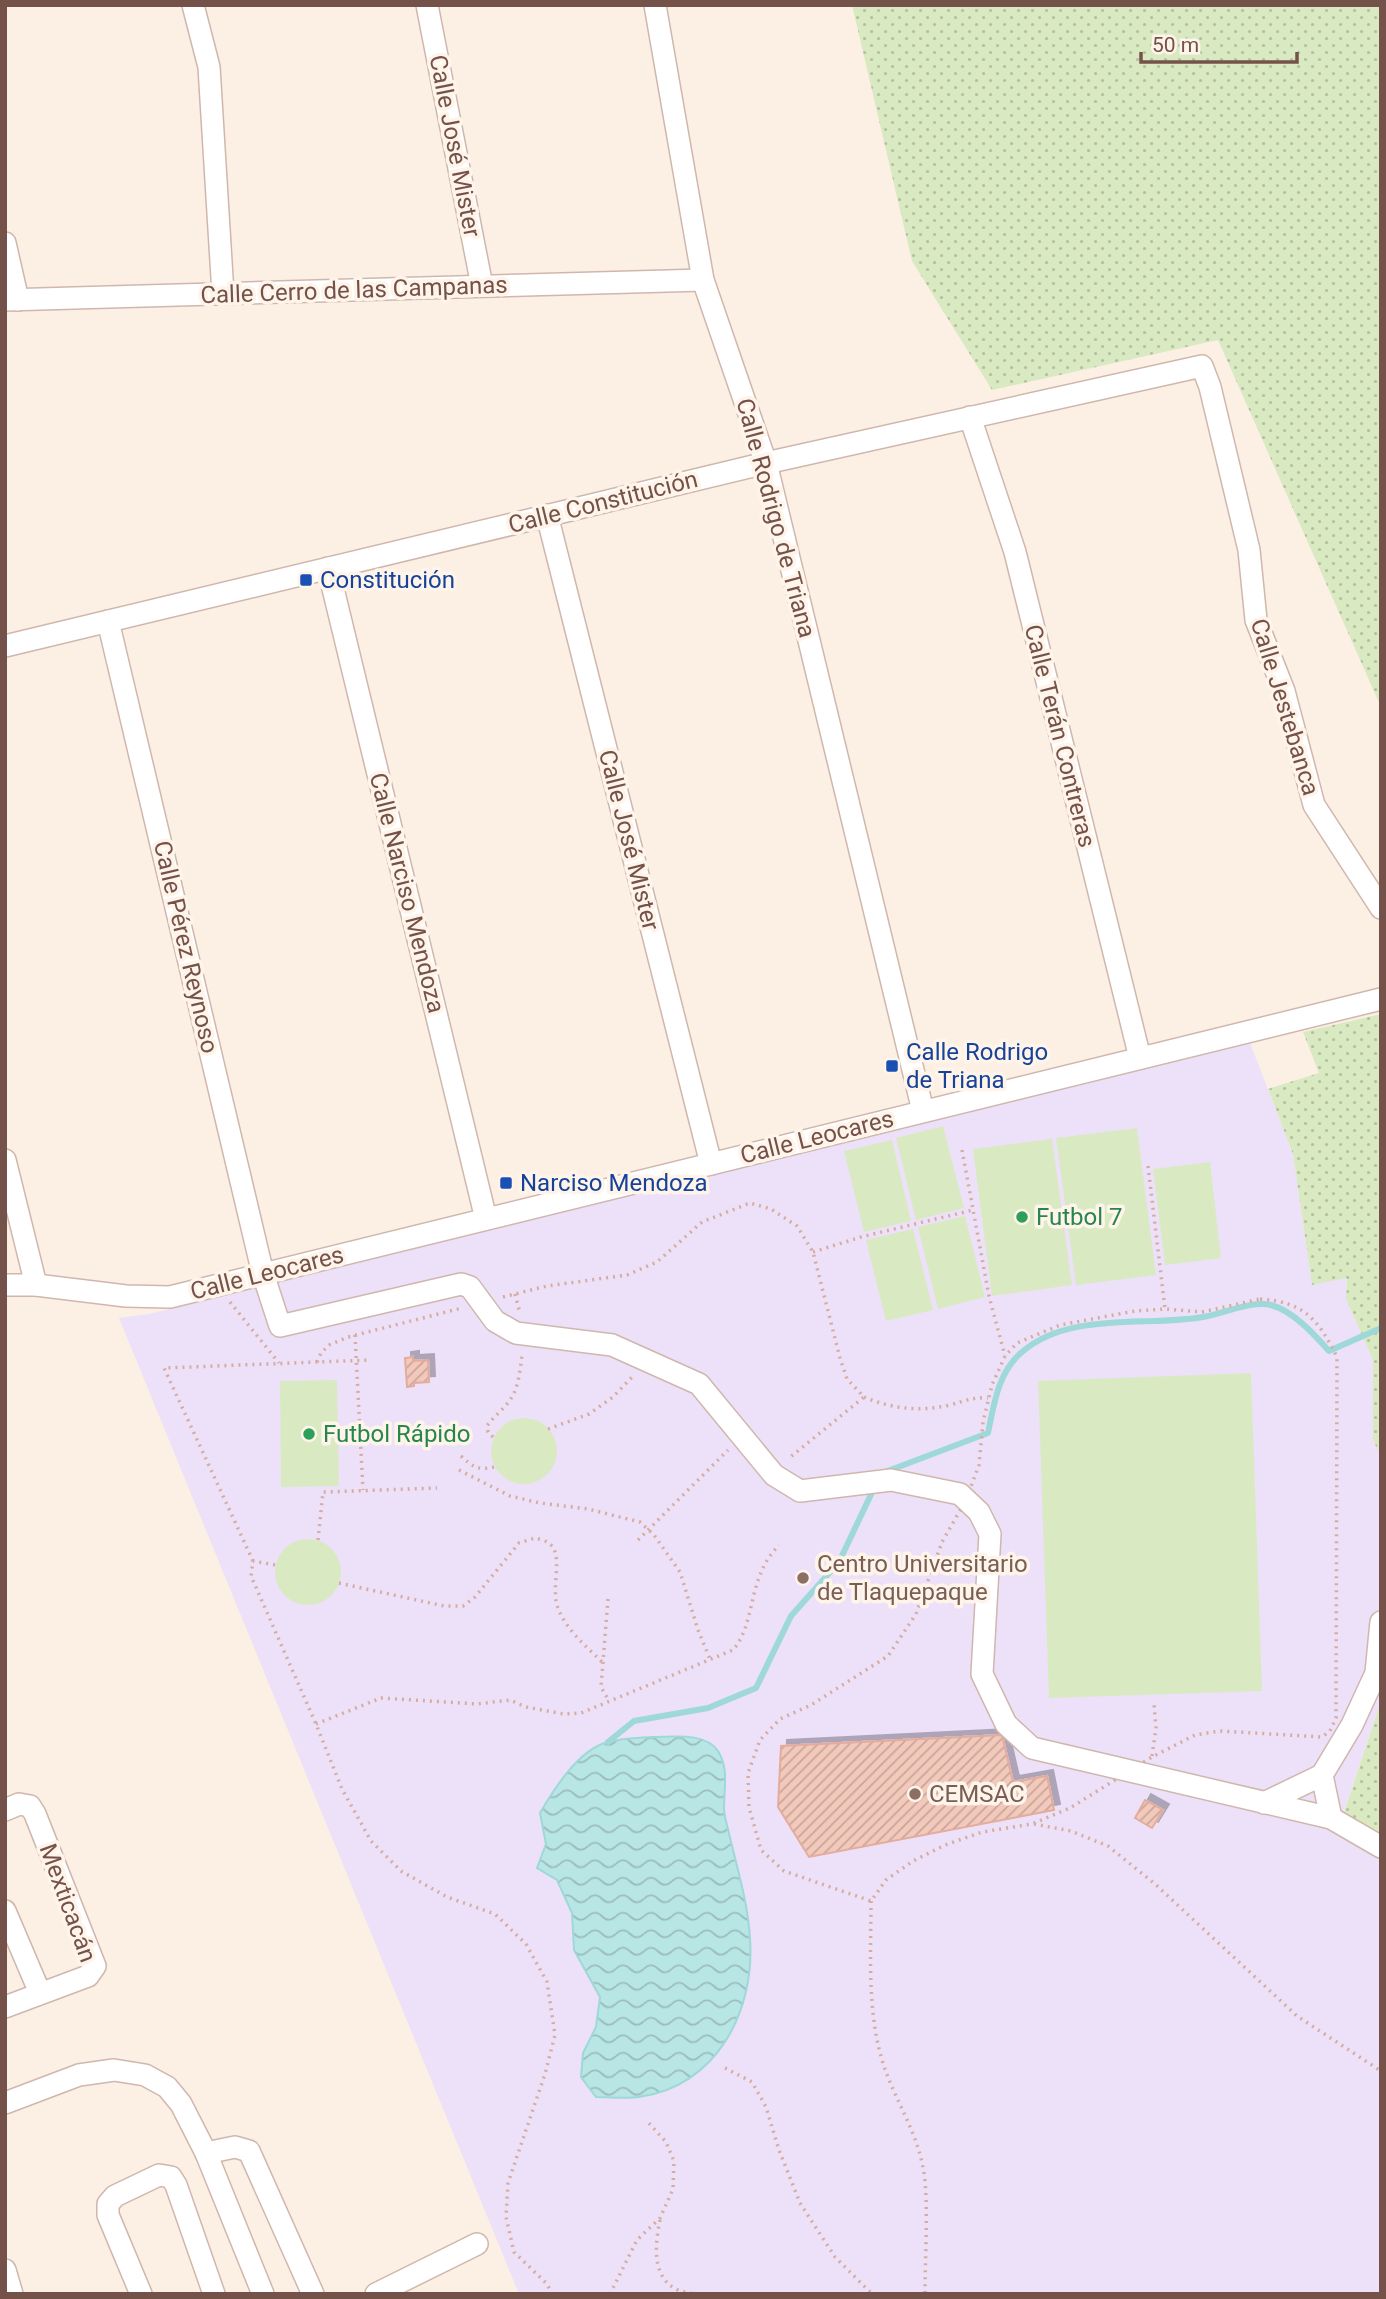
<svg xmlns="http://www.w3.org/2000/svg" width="1386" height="2299" font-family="Roboto,sans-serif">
  <defs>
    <pattern id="grass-dots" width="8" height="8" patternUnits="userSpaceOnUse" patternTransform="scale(1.75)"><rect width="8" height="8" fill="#d9eac2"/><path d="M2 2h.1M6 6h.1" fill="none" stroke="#b5c0a0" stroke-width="1.8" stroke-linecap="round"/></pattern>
    <pattern id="water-waves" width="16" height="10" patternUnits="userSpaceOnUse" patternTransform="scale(1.75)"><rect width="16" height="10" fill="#b8e6e5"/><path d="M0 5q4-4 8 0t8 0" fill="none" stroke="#9abdbc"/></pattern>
    <pattern id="building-hatch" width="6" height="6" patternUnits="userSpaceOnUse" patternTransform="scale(1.75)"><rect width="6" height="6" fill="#f2c9bb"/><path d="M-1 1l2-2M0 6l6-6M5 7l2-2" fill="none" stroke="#c9a69a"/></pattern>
    <filter id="shadow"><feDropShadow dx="6" dy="-6" stdDeviation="0" flood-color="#0004"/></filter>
  </defs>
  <rect width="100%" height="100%" fill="#fcefe4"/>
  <path fill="#ece1f9" d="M1250,1043L1293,1154L1312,1284L1347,1277L1346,1299L1373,1360V1440L1381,1456V1701L1343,1814L1381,1832V2294H519L119,1318L149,1314Z"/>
  <g fill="url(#grass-dots)">
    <path d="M852,5H1381V707L1218,340L992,390L912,261Z"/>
    <path d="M1381,1014V1456L1373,1440V1360L1346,1299L1347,1278L1312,1285L1293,1154L1268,1089L1319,1073L1303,1032Z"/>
    <path d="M1381,1701V1832L1343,1815Z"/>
  </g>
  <g fill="#d9eac2">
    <path d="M943,1126L964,1208L916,1220L896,1138Z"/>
    <path d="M1137,1128L1156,1275L1076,1285L1056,1138Z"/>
    <path d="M1052,1139L1072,1285L992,1296L973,1149Z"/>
    <path d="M892,1140L911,1221L864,1232L844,1151Z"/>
    <path d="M1210,1162L1221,1258L1165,1265L1153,1169Z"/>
    <path d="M965,1216L985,1297L938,1309L918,1227Z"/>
    <path d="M913,1229L933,1310L886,1321L866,1240Z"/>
    <path d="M1251,1373L1262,1691L1049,1698L1038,1381Z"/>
    <path d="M337,1380L339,1486L281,1487L280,1381Z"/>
    <circle cx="524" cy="1451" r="33"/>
    <circle cx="308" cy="1572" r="33"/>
  </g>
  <path fill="url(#water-waves)" stroke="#9ed8d8" stroke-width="2" d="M653,1737C673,1737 705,1732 718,1751C729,1768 724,1789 724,1808C724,1815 726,1822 728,1829C736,1865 748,1901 750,1939C755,2011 717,2086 639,2097C625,2099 610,2097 596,2097L581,2077L583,2053L596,2027L600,1997L574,1950L572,1913L557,1880L537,1868L546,1844L540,1813C554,1789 579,1749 608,1742C622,1738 638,1738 653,1737Z"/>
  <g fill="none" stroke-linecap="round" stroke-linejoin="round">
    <g stroke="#9ed8d8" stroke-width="6">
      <path d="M885,1472L988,1433C994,1404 998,1372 1022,1352C1069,1311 1147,1327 1203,1317C1221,1314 1253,1300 1271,1305C1293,1311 1314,1334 1329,1351L1381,1328"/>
      <path d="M608,1742L634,1721L708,1708L756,1688L791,1616L839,1562L875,1486"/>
    </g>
  </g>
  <g fill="url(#building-hatch)" stroke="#e4ac9c" stroke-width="2" filter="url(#shadow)">
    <path d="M413,1357V1361L428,1360L429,1382L414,1383V1386L407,1387L405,1358Z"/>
    <path d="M1002,1735L1013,1782L1047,1776L1054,1810L809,1857L778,1807L781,1746Z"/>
    <path d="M1145,1800L1163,1810L1152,1828L1135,1818Z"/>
  </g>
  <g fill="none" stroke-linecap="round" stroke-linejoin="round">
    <g stroke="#d0b7ad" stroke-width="24">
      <g id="minor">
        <path d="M193,5L209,67L223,294"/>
        <path d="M427,5L482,286"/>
        <path d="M655,5L703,280L766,463L923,1111"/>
        <path d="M5,243L18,300"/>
        <path d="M5,300L703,280"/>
        <path d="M970,417L1015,552L1140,1058"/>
        <path d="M547,515L711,1164"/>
        <path d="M328,568L486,1219"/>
        <path d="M108,621L263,1274L280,1326L461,1284L470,1287L495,1321L516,1333L612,1345L699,1384L774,1475L800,1491L891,1480L960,1494L979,1512L990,1534L982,1674L1006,1724L1032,1748L1331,1818L1381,1847"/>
        <path d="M5,646L766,463L1202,366L1210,387L1249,550L1256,620L1284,691L1314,805L1381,908"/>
        <path d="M5,1160L36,1285"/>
        <path d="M5,1285H36L126,1296L170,1297L1381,999"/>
        <path d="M1322,1775L1352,1725L1376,1673L1381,1622"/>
        <path d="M1264,1803L1322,1775L1331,1818"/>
        <path d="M5,1810L19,1804L30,1806L35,1814L95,1966L88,1976L5,2007"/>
        <path d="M5,1911L40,1993"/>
        <path d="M5,2103L79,2075L114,2070L145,2075L167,2087L181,2104L206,2153L263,2294"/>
        <path d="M206,2153L235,2147L249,2151L313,2294"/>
        <path d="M5,2270L12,2294"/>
        <path d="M141,2294L108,2215V2204L115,2196L159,2175L171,2177L176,2185L214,2294"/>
        <path d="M376,2294L477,2244"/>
      </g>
    </g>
    <g stroke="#d7ac9f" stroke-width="3.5" stroke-dasharray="2 5" stroke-linecap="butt">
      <path d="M962,1150L989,1296L1005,1356"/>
      <path d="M1148,1166L1165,1309"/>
      <path d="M813,1252L861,1237L973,1210"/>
      <path d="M515,1294L520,1313"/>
      <path d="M503,1297L547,1286L627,1275L657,1262L702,1222L750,1203L771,1209L797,1226L813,1252L840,1358L847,1379L864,1397L788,1459"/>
      <path d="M1260,1299C1304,1302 1318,1319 1337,1357L1336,1718L1330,1731L1322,1737L1220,1731L1195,1735L1152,1757L1070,1808L1032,1824L982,1832L945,1845L913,1861L886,1880L871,1901L784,1871L761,1850L749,1807L748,1773L760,1740L780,1719L811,1705L888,1656L916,1614L942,1542L966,1500L979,1465L983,1422L992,1385L1005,1356L1017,1343L1060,1325L1135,1311L1165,1309L1202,1312Z"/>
      <path d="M230,1302L279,1363"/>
      <path d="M355,1335L363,1490"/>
      <path d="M317,1362L321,1353L329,1345L348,1337L462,1308"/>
      <path d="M864,1397C893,1409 920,1412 950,1405C965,1401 972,1397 988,1398"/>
      <path d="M548,1429L589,1414L613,1397L634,1375"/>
      <path d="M493,1437L488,1432L487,1426C494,1416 504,1409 510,1400C519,1387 520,1370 522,1355"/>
      <path d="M461,1456C472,1466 478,1471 494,1467"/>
      <path d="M459,1470L510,1496L540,1503L588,1509L640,1522L654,1535L680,1572L698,1630L710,1659"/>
      <path d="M318,1540L323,1492L437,1488"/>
      <path d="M638,1540L728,1450"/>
      <path d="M253,1561L164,1368L369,1360"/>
      <path d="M275,1565L253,1561L251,1576L316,1724L342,1789L371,1841L401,1871L447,1897L495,1914L526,1944L547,1982L555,2035L545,2074L508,2183L506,2217L514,2252L547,2284L552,2294"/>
      <path d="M339,1583L444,1606H463L475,1597L519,1543L535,1538C539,1539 547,1541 550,1544C564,1556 550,1589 558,1608C566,1630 586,1646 603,1663"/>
      <path d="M608,1599L601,1687L609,1701"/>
      <path d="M316,1724L381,1698L477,1704L510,1700L526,1707L564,1714L581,1713L733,1650C750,1630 750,1601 759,1578C763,1565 770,1555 779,1545"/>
      <path d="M1152,1756L1156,1728L1154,1704"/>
      <path d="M1034,1824L1071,1831L1108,1846L1155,1884L1297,2016L1381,2071"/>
      <path d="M871,1901C871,1953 867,2009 882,2060C895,2103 920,2133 925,2181C928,2218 925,2257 925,2294"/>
      <path d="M725,2068L752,2082L766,2107L779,2150L800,2203L835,2257L872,2294"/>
      <path d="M660,2220C655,2244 651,2278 678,2290C683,2292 690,2293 695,2294"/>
      <path d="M610,2294L637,2240L660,2218L673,2189L674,2161L666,2142L646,2120"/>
    </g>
    <use href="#minor" stroke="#fff" stroke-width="21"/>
  </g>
  <g fill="#1a4fb4" stroke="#fff4ea" stroke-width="2.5">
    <rect x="299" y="573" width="14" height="14" rx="3.5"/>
    <rect x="885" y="1059" width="14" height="14" rx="3.5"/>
    <rect x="499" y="1176" width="14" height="14" rx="3.5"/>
  </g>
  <g fill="#2e9e5b" stroke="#fff4ea" stroke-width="2.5">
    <circle cx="1022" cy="1217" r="7"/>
    <circle cx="309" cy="1434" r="7"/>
  </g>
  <g fill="#8d6e63" stroke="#fff4ea" stroke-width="2.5">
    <circle cx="803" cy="1578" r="7"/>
    <circle cx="915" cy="1794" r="7"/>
  </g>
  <g text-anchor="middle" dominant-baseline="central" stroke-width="7" stroke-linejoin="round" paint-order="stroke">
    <g font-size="24" fill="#755249" stroke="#fff4ea">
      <text transform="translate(455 146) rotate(79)">Calle José Mister</text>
      <text transform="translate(354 290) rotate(-2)">Calle Cerro de las Campanas</text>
      <text transform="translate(603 502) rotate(-14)">Calle Constitución</text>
      <text transform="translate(776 518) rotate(75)">Calle Rodrigo de Triana</text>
      <text transform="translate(1285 707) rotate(73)">Calle Jestebanca</text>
      <text transform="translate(1060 736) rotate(76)">Calle Terán Contreras</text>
      <text transform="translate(629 840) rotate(76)">Calle José Mister</text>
      <text transform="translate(407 893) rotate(76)">Calle Narciso Mendoza</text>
      <text transform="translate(186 947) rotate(77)">Calle Pérez Reynoso</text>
      <text transform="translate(817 1137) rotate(-14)">Calle Leocares</text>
      <text transform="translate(267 1273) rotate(-14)">Calle Leocares</text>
      <text transform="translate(68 1903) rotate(70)">Mexticacán</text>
    </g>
    <g font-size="24" fill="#164399" stroke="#fff4ea" text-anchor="start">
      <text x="320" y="580">Constitución</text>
      <text x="906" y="1052">Calle Rodrigo<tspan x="906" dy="28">de Triana</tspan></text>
      <text x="520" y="1183">Narciso Mendoza</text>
    </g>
    <g font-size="24" fill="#27864d" stroke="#fff4ea" text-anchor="start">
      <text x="1036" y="1217">Futbol 7</text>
      <text x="323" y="1434">Futbol Rápido</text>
    </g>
    <g font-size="24" fill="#785e54" stroke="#fff4ea" text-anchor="start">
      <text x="817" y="1564">Centro Universitario<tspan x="817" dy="28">de Tlaquepaque</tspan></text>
      <text x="929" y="1794">CEMSAC</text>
    </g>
  </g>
  <rect width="1386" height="2299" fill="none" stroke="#755249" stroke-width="14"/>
  <path d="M1141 52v10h156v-10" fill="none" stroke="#755249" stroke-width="3.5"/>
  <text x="1152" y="52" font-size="21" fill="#755249" stroke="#fff4ea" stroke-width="5" paint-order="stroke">50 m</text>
</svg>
